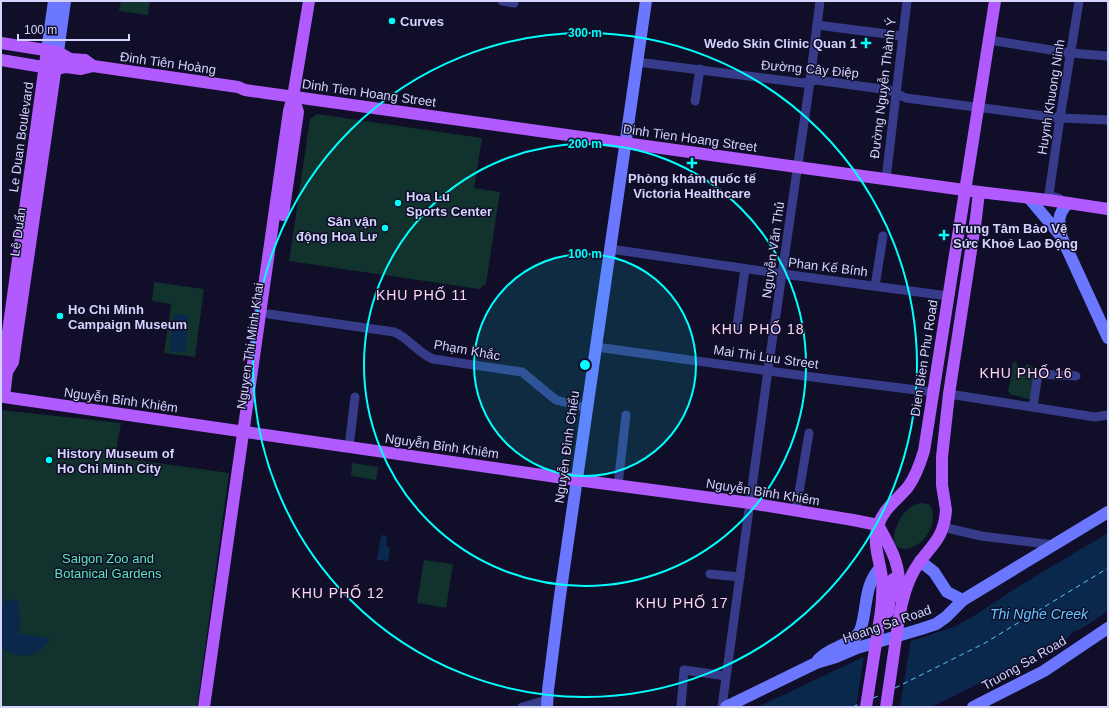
<svg xmlns="http://www.w3.org/2000/svg" width="1109" height="708" font-family="Arial,sans-serif">
  <rect width="100%" height="100%" fill="#100e28"/>
  <g fill="#11322d">
    <path d="M121,1H150L148,15L119,11Z"/>
    <path d="M317,114L482,138L474,188L500,192L486,284L479,289L289,261L310,119Z"/>
    <path d="M154,282L204,289L195,357L164,353L171,304L152,301Z"/>
    <path d="M1015,361L1017,364L1019,377L1021,375L1027,364L1033,367L1034,376L1030,399C1023,399 1018,395 1011,395L1008,391L1012,373V364Z"/>
    <path d="M1,410L121,423L115,457L229,473L197,707H1Z"/>
    <path d="M352,463L378,467L376,480L351,476Z"/>
    <path d="M920,503L928,504C933,508 933,512 933,518C930,554 879,562 898,523C902,514 909,506 920,503Z"/>
    <path d="M424,560L453,564L446,608L417,603Z"/>
  </g>
  <g fill="#09284b">
    <path d="M174,314L189,316L185,352L170,351Z"/>
    <path d="M1108,533V611L1081,629L1072,632L1070,636L1035,656H1032L1022,665L984,681L931,707H758L859,659L956,626L972,617L1019,586Z"/>
    <path d="M381,535L387,536L386,545L390,549L388,561L377,560Z"/>
    <path d="M7,599L18,601L20,620L19,634L51,638C40,657 17,662 1,646V605Z"/>
  </g>
  <path fill="#100e28" d="M911,639L900,707H856L864,656Z"/>
  <g fill="none" stroke-linecap="round" stroke-linejoin="round">
    <g stroke="#62c7ff" stroke-width="1" stroke-dasharray="5 4" stroke-linecap="butt">
      <path d="M895,688L985,643L1108,568"/>
      <path d="M873,698L881,695"/>
      <path d="M853,707L861,703"/>
    </g>
    <g stroke="#363c89" stroke-width="9">
      <path d="M502,1L514,3"/>
      <path d="M817,25L902,36"/>
      <path d="M989,40L1070,53L1108,56"/>
      <path d="M637,62L803,83L816,80L889,90L906,98L1060,118L1108,120"/>
      <path d="M695,101L700,69"/>
      <path d="M886,179L907,1"/>
      <path d="M1059,198L1051,196L1049,194L1060,118L1079,1"/>
      <path d="M610,249L783,274L948,296"/>
      <path d="M875,286L883,236"/>
      <path d="M269,314L394,332C409,338 418,353 433,359L522,372L556,400L587,408"/>
      <path d="M737,326L745,269"/>
      <path d="M596,347L820,378L933,392"/>
      <path d="M949,394L1095,417L1108,415"/>
      <path d="M1033,407L1038,374L1076,376"/>
      <path d="M349,447L355,397"/>
      <path d="M618,485L626,415"/>
      <path d="M796,510L809,433"/>
      <path d="M943,527L981,536L1054,545"/>
      <path d="M710,574L740,577"/>
      <path d="M522,707L547,700"/>
      <path d="M681,707L684,670L726,676"/>
      <path d="M722,707L768,370L810,81L820,1"/>
    </g>
    <g stroke="#6b77ff" stroke-width="12">
      <path d="M47,50L54,1"/>
      <path d="M58,52L65,1"/>
      <path d="M1029,198L1060,235"/>
      <path d="M1068,203C1056,216 1059,222 1062,238L1108,338"/>
      <path d="M920,561L934,572L947,592L963,600"/>
      <path d="M818,660C829,647 848,646 857,635C861,631 862,625 863,620C867,601 866,583 880,568"/>
      <path d="M547,707L548,690L559,603L646,1"/>
      <path d="M726,707L816,663L836,657L857,648L921,629L936,624L946,617L963,600L1108,512"/>
      <path d="M973,707L1044,671L1108,628"/>
    </g>
    <g stroke="#b15bff" stroke-width="12">
      <path d="M1,43L58,52L70,59L85,60L93,66L238,87L245,90L266,93L797,167L979,192L1048,200L1108,209"/>
      <path d="M58,52L13,362L7,372L4,397L577,480L750,503L853,520L878,525"/>
      <path d="M1,60L55,69L66,67L81,69L93,66"/>
      <path d="M283,215L298,112L293,97"/>
      <path d="M7,372L4,361L47,50"/>
      <path d="M878,525C892,550 902,567 899,597"/>
      <path d="M881,611C882,600 883,589 882,578C880,561 872,543 878,526C883,509 897,500 908,487C916,476 920,464 924,451L995,1"/>
      <path d="M888,612L893,579"/>
      <path d="M899,618C902,600 906,584 915,569C929,546 944,541 946,510L942,485V457L949,394L976,218L979,192"/>
      <path d="M204,707L289,111L293,97L309,1"/>
    </g>
    <g stroke="#b15bff" stroke-width="12">
      <path d="M866,707L881,611"/>
      <path d="M886,707L899,618"/>
    </g>
  </g>
  <circle cx="585" cy="365" r="111" fill="#00fffd" fill-opacity=".12"/>
  <g fill="none" stroke="#00fffd" stroke-width="2">
    <circle cx="585" cy="365" r="111"/>
    <circle cx="585" cy="365" r="221"/>
    <circle cx="585" cy="365" r="332"/>
  </g>
  <g fill="#00fffd" stroke="#100e28" stroke-width="1.5">
    <circle cx="392" cy="21" r="4"/>
    <path d="M864 37h4v4h4v4h-4v4h-4v-4h-4v-4h4z"/>
    <path d="M690 157h4v4h4v4h-4v4h-4v-4h-4v-4h4z"/>
    <circle cx="398" cy="203" r="4"/>
    <circle cx="385" cy="228" r="4"/>
    <path d="M942 229h4v4h4v4h-4v4h-4v-4h-4v-4h4z"/>
    <circle cx="60" cy="316" r="4"/>
    <circle cx="49" cy="460" r="4"/>
  </g>
  <g text-anchor="middle" dominant-baseline="central" stroke-width="3" stroke-linejoin="round" paint-order="stroke">
    <g font-size="13" font-weight="bold" fill="#d5d4ff" stroke="#100e28" text-anchor="start">
      <text x="400" y="21">Curves</text>
      <text x="857" y="43" text-anchor="end">Wedo Skin Clinic Quan 1</text>
      <text x="692" y="178" text-anchor="middle">Phòng khám quốc tế<tspan x="692" dy="15">Victoria Healthcare</tspan></text>
      <text x="406" y="196">Hoa Lu<tspan x="406" dy="15">Sports Center</tspan></text>
      <text x="377" y="221" text-anchor="end">Sân vận<tspan x="377" dy="15">động Hoa Lư</tspan></text>
      <text x="953" y="228">Trung Tâm Bảo Vệ<tspan x="953" dy="15">Sức Khoẻ Lao Động</tspan></text>
      <text x="68" y="309">Ho Chi Minh<tspan x="68" dy="15">Campaign Museum</tspan></text>
      <text x="57" y="453">History Museum of<tspan x="57" dy="15">Ho Chi Minh City</tspan></text>
    </g>
    <g font-size="13" fill="#d5d4ff" stroke="#100e28">
      <text transform="translate(168 63) rotate(8)">Đinh Tiên Hoàng</text>
      <text transform="translate(810 69) rotate(5)">Đường Cây Điệp</text>
      <text transform="translate(883 88) rotate(-83)">Đường Nguyễn Thành Ý</text>
      <text transform="translate(369 93) rotate(8)">Dinh Tien Hoang Street</text>
      <text transform="translate(1051 97) rotate(-81)">Huynh Khuong Ninh</text>
      <text transform="translate(21 137) rotate(-82)">Le Duan Boulevard</text>
      <text transform="translate(690 138) rotate(8)">Dinh Tien Hoang Street</text>
      <text transform="translate(18 232) rotate(-82)">Lê Duẩn</text>
      <text transform="translate(773 250) rotate(-82)">Nguyễn Văn Thủ</text>
      <text transform="translate(828 267) rotate(7)">Phan Kế Bính</text>
      <text transform="translate(250 346) rotate(-82)">Nguyen Thi Minh Khai</text>
      <text transform="translate(467 350) rotate(10)">Phạm Khắc</text>
      <text transform="translate(766 357) rotate(8)">Mai Thi Luu Street</text>
      <text transform="translate(924 358) rotate(-81)">Dien Bien Phu Road</text>
      <text transform="translate(121 400) rotate(8)">Nguyễn Bỉnh Khiêm</text>
      <text transform="translate(442 446) rotate(8)">Nguyễn Bỉnh Khiêm</text>
      <text transform="translate(567 447) rotate(-82)">Nguyễn Đình Chiểu</text>
      <text transform="translate(763 492) rotate(9)">Nguyễn Bỉnh Khiêm</text>
      <text transform="translate(887 624) rotate(-19)">Hoang Sa Road</text>
      <text transform="translate(1024 663) rotate(-30)">Truong Sa Road</text>
    </g>
    <g font-size="13" fill="#59e7b4" stroke="#100e28">
      <text x="108" y="558">Saigon Zoo and<tspan x="108" dy="15">Botanical Gardens</tspan></text>
    </g>
    <g font-size="14" letter-spacing="1" fill="#ffd6f5" stroke="#100e28">
      <text x="422" y="295">KHU PHỐ 11</text>
      <text x="758" y="329">KHU PHỐ 18</text>
      <text x="1026" y="373">KHU PHỐ 16</text>
      <text x="338" y="593">KHU PHỐ 12</text>
      <text x="682" y="603">KHU PHỐ 17</text>
    </g>
    <g font-size="14" font-style="italic" fill="#62c7ff" stroke="#100e28">
      <text x="1039" y="614">Thi Nghe Creek</text>
    </g>
  </g>
  <circle cx="585" cy="365" r="6" fill="#00fffd" stroke="#100e28" stroke-width="2"/>
  <g font-size="12" text-anchor="middle" font-weight="bold" fill="#00fffd" stroke="#100e28" stroke-width="3" stroke-linejoin="round" paint-order="stroke">
    <text x="585" y="37">300 m</text>
    <text x="585" y="148">200 m</text>
    <text x="585" y="258">100 m</text>
  </g>
  <rect width="1109" height="708" fill="none" stroke="#d5d4ff" stroke-width="4"/>
  <path d="M18 34v6h111v-6" fill="none" stroke="#d5d4ff" stroke-width="2"/>
  <text x="24" y="34" font-size="12" fill="#d5d4ff" stroke="#100e28" stroke-width="3" paint-order="stroke">100 m</text>
</svg>
